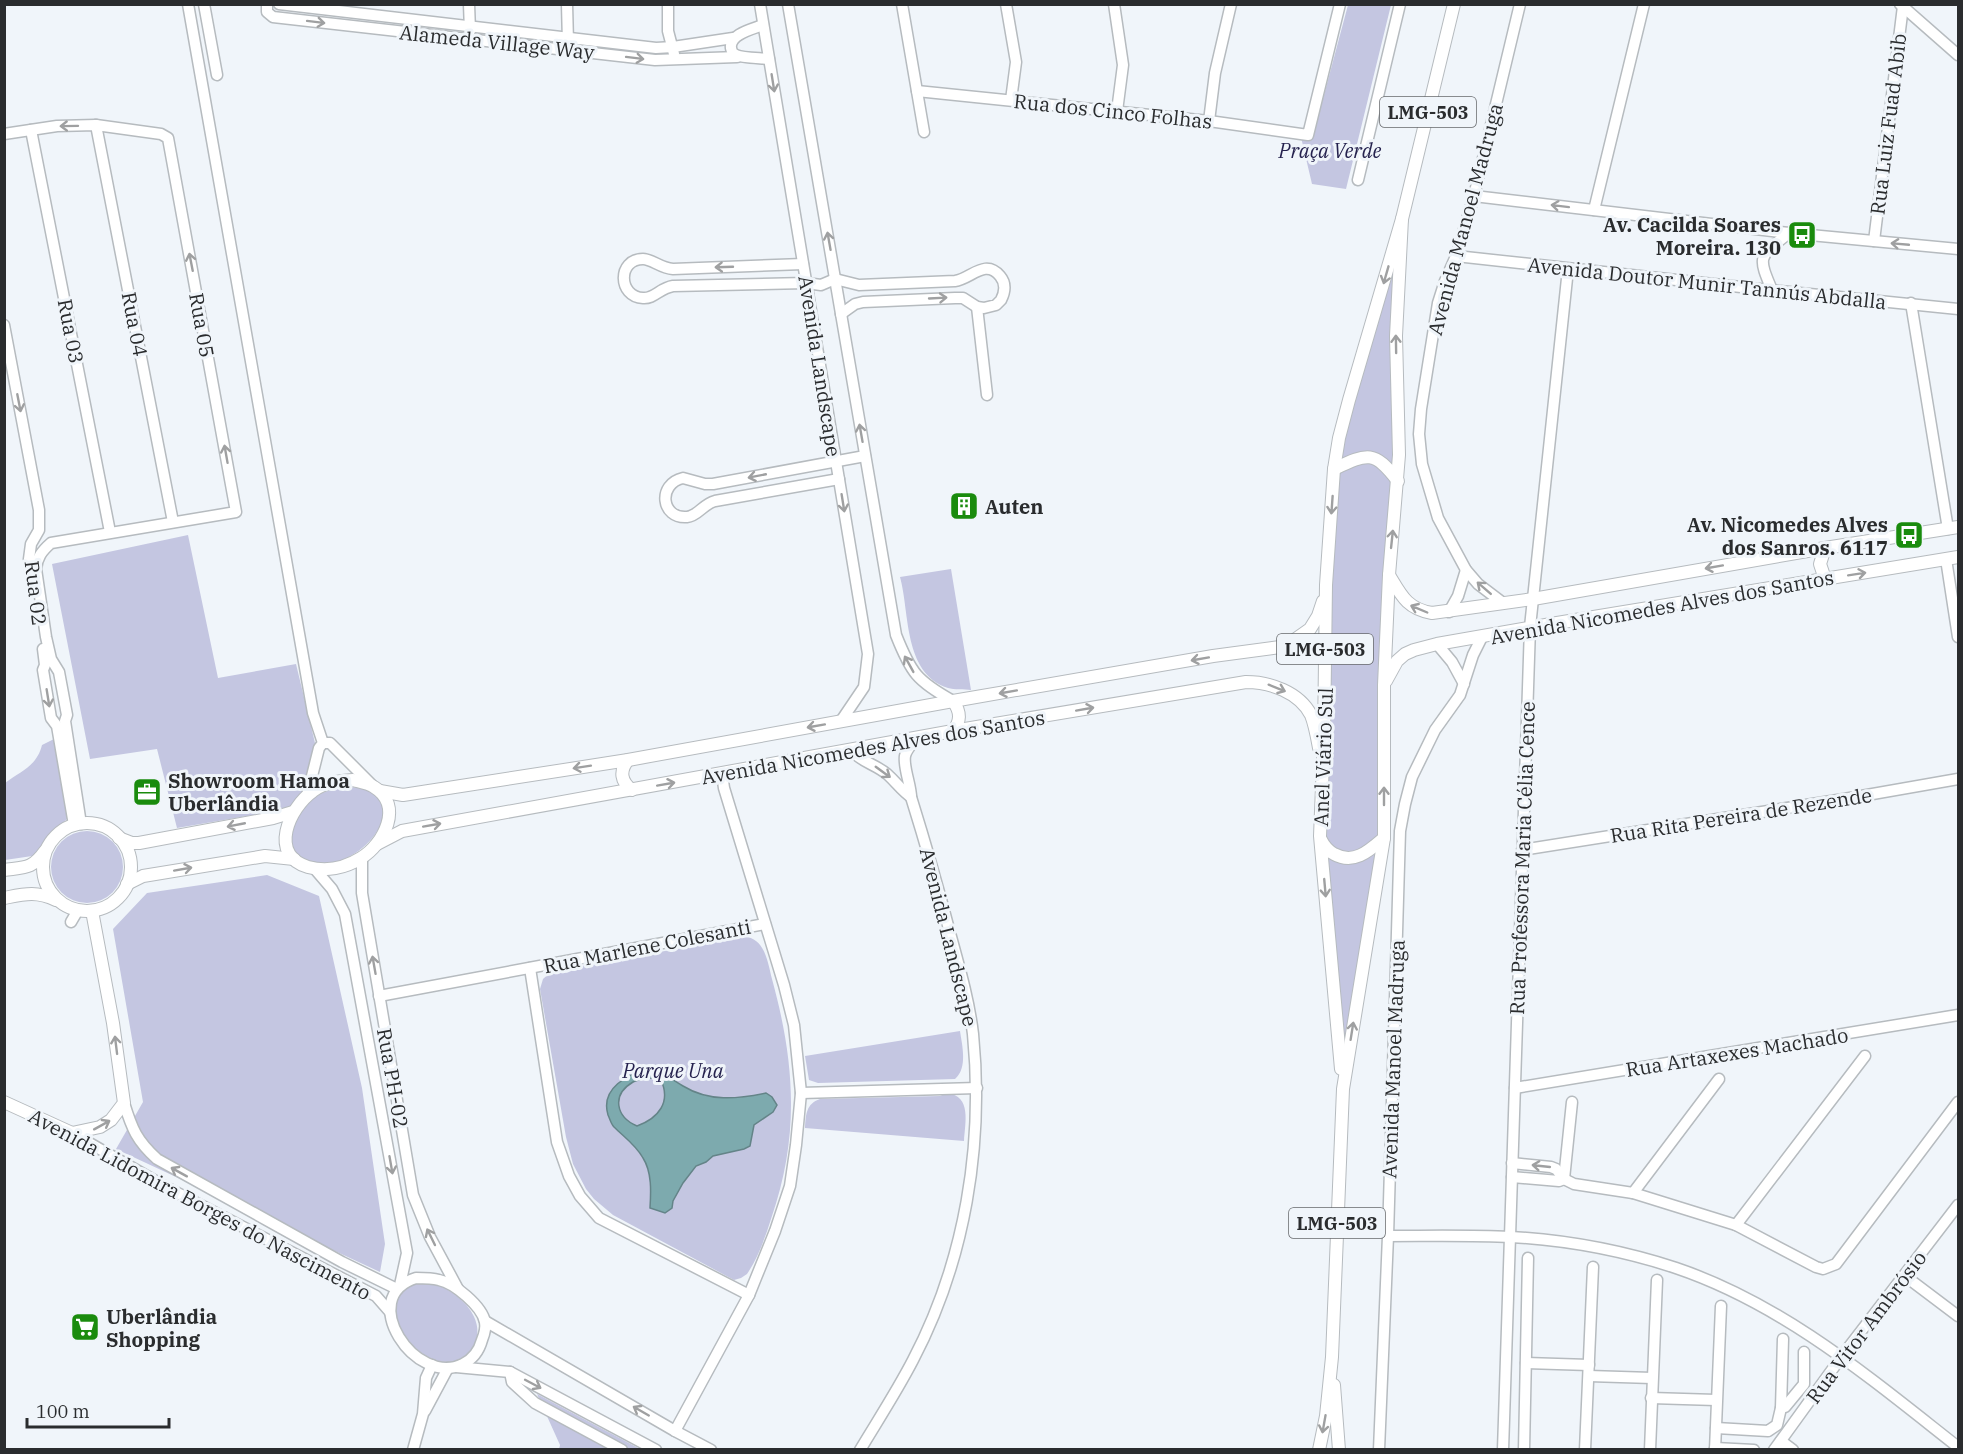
<svg xmlns="http://www.w3.org/2000/svg" width="1963" height="1454" font-family="'IBM Plex Serif',serif">
  <rect width="100%" height="100%" fill="#f0f5fa"/>
  <g fill="#c4c6e1">
    <path d="M1348,5H1391L1346,189L1312,184L1300,133L1313,132L1316,125Z"/>
    <path d="M1402,219L1384,838L1343,1089L1320,836L1334,469Z"/>
    <path d="M188,535L218,678L296,664L315,743L303,792L288,809L177,828L157,749L90,759L52,564Z"/>
    <path d="M951,569L971,690C964,689 954,690 948,688C903,673 910,613 900,577Z"/>
    <path d="M54,739L67,819L44,841L39,855L5,860V783C21,771 37,766 42,745Z"/>
    <path d="M352,787C358,788 365,789 370,791C411,812 350,880 306,860C277,846 299,808 317,796C328,789 340,788 352,787Z"/>
    <circle cx="87" cy="867" r="36"/>
    <path d="M267,875L319,896L362,1088L385,1244L380,1272L116,1149L143,1102L113,929L147,893Z"/>
    <path d="M744,937C765,937 768,964 772,979C795,1063 800,1136 771,1219C765,1238 758,1258 747,1274L741,1278L734,1280L613,1215L594,1199L586,1189L573,1164L566,1137L540,989L543,979L552,971Z"/>
    <path d="M960,1031C962,1045 968,1068 955,1079L818,1083L809,1080L805,1056Z"/>
    <path d="M947,1093C972,1096 965,1123 964,1141L805,1128C806,1114 806,1104 820,1099L940,1096Z"/>
    <path d="M417,1283C424,1283 433,1283 440,1286C464,1296 491,1325 470,1351C437,1391 371,1315 404,1289C408,1287 413,1285 417,1283Z"/>
    <path d="M537,1394L640,1449H559L560,1445Z"/>
  </g>
  <path fill="#7daaae" stroke="#648488" stroke-width="1.5" fill-rule="evenodd" d="M649,1069C663,1072 671,1079 683,1086C709,1102 737,1099 766,1093L772,1097L777,1105L773,1112L754,1125L750,1146L744,1149L713,1156L706,1162L696,1166L683,1183L673,1201L672,1208L665,1213L650,1208C651,1192 652,1172 643,1158C636,1145 624,1137 614,1127C611,1124 610,1119 608,1115C600,1088 628,1074 649,1069ZM652,1078L661,1080C671,1102 659,1118 637,1126C616,1117 611,1095 633,1082C638,1079 646,1079 652,1078Z"/>
  <g fill="none" stroke-linecap="round" stroke-linejoin="round">
    <g stroke="#b6bbbf" stroke-width="13">
      <g id="minor">
        <path d="M188,4L313,713L323,743L319,748L307,796"/>
        <path d="M204,4L217,75"/>
        <path d="M267,4V12L273,17L655,60L737,57"/>
        <path d="M279,4L656,48L673,47L733,38"/>
        <path d="M469,4L470,31"/>
        <path d="M567,4L568,43"/>
        <path d="M668,4V31L674,54"/>
        <path d="M760,4L868,654L864,687L841,721"/>
        <path d="M788,4L896,635C911,673 917,681 953,701"/>
        <path d="M902,4L924,132"/>
        <path d="M1006,4L1016,62L1011,100"/>
        <path d="M1114,4L1123,65L1117,111"/>
        <path d="M1900,4L1958,55"/>
        <path d="M763,25C753,29 729,34 731,48C732,52 732,53 736,55C742,58 761,58 769,59"/>
        <path d="M917,91L1209,121L1308,135L1340,4"/>
        <path d="M1209,121L1215,73L1231,4"/>
        <path d="M96,125L173,522"/>
        <path d="M31,130L110,532"/>
        <path d="M4,134L57,126L96,125L161,134L168,138L236,512L51,543C42,551 37,557 36,569L46,637L51,659L59,672L67,715L65,721L81,824"/>
        <path d="M1358,180L1400,4"/>
        <path d="M1474,196L1789,233L1958,249"/>
        <path d="M1594,210L1644,4"/>
        <path d="M1874,241L1903,6"/>
        <path d="M1456,256L1741,287L1958,309"/>
        <path d="M803,264L673,269C660,268 652,259 643,259C617,259 618,297 643,298C654,299 660,288 673,286L806,283L821,285L835,279L859,285L955,281C971,279 985,258 1000,276C1006,283 1005,292 1001,300L996,305L984,308L977,307L963,298H955L863,302L855,304L841,314"/>
        <path d="M1772,290C1757,255 1759,257 1789,233"/>
        <path d="M1911,303L1948,529"/>
        <path d="M977,307L987,395"/>
        <path d="M4,325L39,510V530L31,544L29,559L31,575"/>
        <path d="M839,479L715,501C703,504 698,516 687,517C661,519 657,484 683,478L705,484H713L865,456"/>
        <path d="M1946,559L1958,637"/>
        <path d="M1503,603L1478,584L1466,570L1438,518L1422,464L1419,434L1421,409L1438,303L1445,281L1456,256L1474,196L1520,4"/>
        <path d="M1449,612L1458,596L1466,570"/>
        <path d="M1437,644L1452,662L1464,684"/>
        <path d="M43,649L45,665L43,670L51,718L57,726L74,825"/>
        <path d="M323,743H330L372,785"/>
        <path d="M851,750C861,762 875,764 887,774C896,782 902,791 911,797"/>
        <path d="M1522,850L1844,799L1958,779"/>
        <path d="M362,858V893L413,1195L430,1237L458,1289"/>
        <path d="M314,868L332,889L345,914L407,1253L400,1285"/>
        <path d="M71,922L78,910"/>
        <path d="M530,968L557,1142L569,1176L580,1196L599,1218L749,1295"/>
        <path d="M379,996L765,924"/>
        <path d="M1515,1088L1958,1015"/>
        <path d="M801,1093L977,1088"/>
        <path d="M124,1103C132,1129 137,1141 157,1159L342,1262L397,1289"/>
        <path d="M72,1133L164,1186L376,1296L390,1312"/>
        <path d="M1512,1163L1551,1167L1556,1169L1564,1179L1574,1184L1633,1193L1736,1225L1816,1267L1823,1269L1836,1264L1958,1102"/>
        <path d="M1512,1177L1559,1181L1564,1179"/>
        <path d="M1564,1179L1572,1102"/>
        <path d="M1633,1193L1719,1079"/>
        <path d="M1736,1225L1865,1056"/>
        <path d="M1388,1236C1429,1236 1470,1235 1511,1237C1565,1240 1624,1251 1676,1268C1783,1304 1870,1378 1958,1447"/>
        <path d="M1905,1276L1958,1316"/>
        <path d="M416,1278C423,1278 432,1278 439,1280C454,1283 482,1306 485,1322C486,1327 484,1335 482,1340C479,1351 473,1359 463,1364C416,1388 355,1297 416,1278Z"/>
        <path d="M485,1321L675,1431L711,1450"/>
        <path d="M1526,1363L1589,1365"/>
        <path d="M456,1367L510,1372L656,1450"/>
        <path d="M510,1372L512,1382L535,1403L622,1450"/>
        <path d="M1589,1376L1652,1378"/>
        <path d="M1651,1398L1716,1400"/>
        <path d="M1781,1408L1785,1407L1804,1384V1352"/>
        <path d="M425,1411L448,1368"/>
        <path d="M1716,1428L1768,1431L1777,1425L1781,1408L1783,1339"/>
        <path d="M675,1431L749,1295L775,1231L790,1186L796,1145L801,1093L794,1025L784,985L724,788L722,774"/>
        <path d="M1781,1441L1793,1450"/>
        <path d="M1715,1448L1754,1450"/>
        <path d="M413,1450L423,1414L426,1378L432,1365"/>
        <path d="M860,1450C878,1420 897,1391 913,1360C965,1261 984,1145 973,1034C969,1000 959,966 950,933C938,887 925,842 911,797C911,785 903,767 905,756C906,750 912,744 916,739"/>
        <path d="M1379,1450L1388,1236L1400,831L1405,804L1412,777L1435,730L1460,695L1473,655L1482,637"/>
        <path d="M1503,1450L1530,627L1568,269"/>
        <path d="M1524,1450L1528,1258"/>
        <path d="M1585,1450L1593,1267"/>
        <path d="M1650,1450L1657,1280"/>
        <path d="M1715,1450L1721,1306"/>
        <path d="M1774,1450L1842,1356L1958,1205"/>
      </g>
    </g>
    <g stroke="#b6bbbf" stroke-width="14">
      <g id="major">
        <path d="M1334,469C1368,453 1374,450 1398,481"/>
        <path d="M1825,548L1820,564L1825,579"/>
        <path d="M1389,575C1401,595 1407,609 1432,613L1533,599L1825,548L1958,527"/>
        <path d="M1386,681L1397,661L1405,654L1414,650L1437,644L1551,624L1958,557"/>
        <path d="M953,701C961,712 961,721 953,731"/>
        <path d="M628,760C619,771 621,782 632,790"/>
        <path d="M353,780C360,782 368,783 374,787C404,805 384,844 361,858C345,868 326,872 308,867C268,855 289,808 313,791C325,782 339,781 353,780Z"/>
        <path d="M380,791L403,795L628,760L953,701L1213,656L1280,647L1293,641L1310,629L1318,616L1323,601"/>
        <circle cx="87" cy="867" r="44"/>
        <path d="M119,838L132,843H139L273,818L293,812"/>
        <path d="M1321,840C1324,846 1328,851 1334,854C1354,865 1369,851 1384,838"/>
        <path d="M377,844L402,831L953,731L1246,682C1270,682 1299,692 1311,715C1315,725 1317,737 1319,748"/>
        <path d="M4,870C26,867 32,869 45,851"/>
        <path d="M127,884L143,876L265,856L294,859"/>
        <path d="M4,898C25,894 36,891 56,900"/>
        <path d="M1341,1069L1320,836L1324,737L1326,585L1334,469L1339,438L1349,400L1402,219L1454,4"/>
        <path d="M4,1102L72,1133L100,1127L111,1120L124,1103L113,1023L92,911"/>
        <path d="M1334,1385L1339,1450"/>
        <path d="M1319,1450L1326,1416L1332,1357L1343,1089L1384,838V685L1389,575L1399,455L1396,336L1402,219"/>
      </g>
    </g>
    <use href="#minor" stroke="#fff" stroke-width="10"/>
    <use href="#major" stroke="#fff" stroke-width="12"/>
  </g>
  <defs><path id="oneway-shaft" d="M-6 0H5M1.5-3L5.5 0L1.5 3" fill="none" stroke-width="1.6" stroke-linecap="round" stroke-linejoin="round" transform="scale(1.5)"/></defs>
  <g stroke="#9fa0a1">
    <use href="#oneway-shaft" transform="translate(316 22) rotate(7)"/>
    <use href="#oneway-shaft" transform="translate(635 58) rotate(7)"/>
    <use href="#oneway-shaft" transform="translate(773 83) rotate(81)"/>
    <use href="#oneway-shaft" transform="translate(69 126) rotate(179)"/>
    <use href="#oneway-shaft" transform="translate(1560 206) rotate(-173)"/>
    <use href="#oneway-shaft" transform="translate(829 241) rotate(-100)"/>
    <use href="#oneway-shaft" transform="translate(1900 244) rotate(-175)"/>
    <use href="#oneway-shaft" transform="translate(191 262) rotate(-101)"/>
    <use href="#oneway-shaft" transform="translate(724 267) rotate(178)"/>
    <use href="#oneway-shaft" transform="translate(1386 275) rotate(106)"/>
    <use href="#oneway-shaft" transform="translate(938 298) rotate(-3)"/>
    <use href="#oneway-shaft" transform="translate(1396 344) rotate(-91)"/>
    <use href="#oneway-shaft" transform="translate(19 403) rotate(79)"/>
    <use href="#oneway-shaft" transform="translate(861 433) rotate(-100)"/>
    <use href="#oneway-shaft" transform="translate(226 454) rotate(-100)"/>
    <use href="#oneway-shaft" transform="translate(757 476) rotate(169)"/>
    <use href="#oneway-shaft" transform="translate(843 503) rotate(81)"/>
    <use href="#oneway-shaft" transform="translate(1332 505) rotate(94)"/>
    <use href="#oneway-shaft" transform="translate(1392 539) rotate(-84)"/>
    <use href="#oneway-shaft" transform="translate(1714 567) rotate(170)"/>
    <use href="#oneway-shaft" transform="translate(1857 574) rotate(-9)"/>
    <use href="#oneway-shaft" transform="translate(1484 588) rotate(-139)"/>
    <use href="#oneway-shaft" transform="translate(1419 609) rotate(-157)"/>
    <use href="#oneway-shaft" transform="translate(1200 659) rotate(170)"/>
    <use href="#oneway-shaft" transform="translate(909 664) rotate(-119)"/>
    <use href="#oneway-shaft" transform="translate(1277 688) rotate(22)"/>
    <use href="#oneway-shaft" transform="translate(1008 692) rotate(170)"/>
    <use href="#oneway-shaft" transform="translate(48 698) rotate(81)"/>
    <use href="#oneway-shaft" transform="translate(1085 709) rotate(-10)"/>
    <use href="#oneway-shaft" transform="translate(816 726) rotate(170)"/>
    <use href="#oneway-shaft" transform="translate(582 767) rotate(171)"/>
    <use href="#oneway-shaft" transform="translate(883 772) rotate(36)"/>
    <use href="#oneway-shaft" transform="translate(666 784) rotate(-10)"/>
    <use href="#oneway-shaft" transform="translate(1384 796) rotate(-90)"/>
    <use href="#oneway-shaft" transform="translate(236 825) rotate(169)"/>
    <use href="#oneway-shaft" transform="translate(432 825) rotate(-10)"/>
    <use href="#oneway-shaft" transform="translate(183 869) rotate(-10)"/>
    <use href="#oneway-shaft" transform="translate(1325 888) rotate(85)"/>
    <use href="#oneway-shaft" transform="translate(374 965) rotate(-100)"/>
    <use href="#oneway-shaft" transform="translate(1352 1031) rotate(-81)"/>
    <use href="#oneway-shaft" transform="translate(116 1045) rotate(-97)"/>
    <use href="#oneway-shaft" transform="translate(102 1125) rotate(-29)"/>
    <use href="#oneway-shaft" transform="translate(391 1165) rotate(80)"/>
    <use href="#oneway-shaft" transform="translate(1541 1166) rotate(-174)"/>
    <use href="#oneway-shaft" transform="translate(179 1172) rotate(-151)"/>
    <use href="#oneway-shaft" transform="translate(431 1237) rotate(-116)"/>
    <use href="#oneway-shaft" transform="translate(533 1384) rotate(28)"/>
    <use href="#oneway-shaft" transform="translate(641 1411) rotate(-150)"/>
    <use href="#oneway-shaft" transform="translate(1324 1424) rotate(100)"/>
  </g>
  <defs>
    <g id="bus-square" transform="scale(1.5)"><rect x="-9" y="-9" width="18" height="18" rx="4" fill="#1a8b0d" stroke="#f0f5fa"/><path d="M-5-6H5V4H4V6H2V4H-2V6H-4V4H-5ZM-3.5-4V0h7V-4ZM-3.5 1.2v1.5H-2V1.2ZM2 1.2v1.5H3.5V1.2Z" fill="#fff"/></g>
    <g id="building-square" transform="scale(1.5)"><rect x="-9" y="-9" width="18" height="18" rx="4" fill="#1a8b0d" stroke="#f0f5fa"/><path d="M-4-6H4V6H1V3H-1V6H-4ZM-2.5-4.3h1.7v1.8h-1.7ZM.8-4.3h1.7v1.8H.8ZM-2.5-1h1.7V.8h-1.7ZM.8-1h1.7V.8H.8Z" fill="#fff"/></g>
    <g id="office-square" transform="scale(1.5)"><rect x="-9" y="-9" width="18" height="18" rx="4" fill="#1a8b0d" stroke="#f0f5fa"/><path d="M-6-3h4V-5.5h4V-3h4V5H-6ZM-1-4.5V-3h2v-1.5ZM-6 0V1H6V0Z" fill="#fff"/></g>
    <g id="supermarket-square" transform="scale(1.5)"><rect x="-9" y="-9" width="18" height="18" rx="4" fill="#1a8b0d" stroke="#f0f5fa"/><path d="M-6-5.5h2.5l.6 2H6L4.5 2H-2.5L-4.4-4H-6ZM-1.5 3.2a1.3 1.3 0 1 0 .1 0ZM3 3.2a1.3 1.3 0 1 0 .1 0Z" fill="#fff"/></g>
  </defs>
  <g fill-rule="evenodd">
    <use href="#bus-square" x="1802" y="235"/>
    <use href="#building-square" x="964" y="506"/>
    <use href="#bus-square" x="1909" y="535"/>
    <use href="#office-square" x="147" y="792"/>
    <use href="#supermarket-square" x="85" y="1327"/>
  </g>
  <g text-anchor="middle" dominant-baseline="central" stroke-width="6" stroke-linejoin="round" paint-order="stroke">
    <g fill="#f0f5fa" stroke="#65686b" stroke-width="1.5">
      <rect x="1380" y="97" width="96" height="30" rx="4.5"/>
      <rect x="1277" y="634" width="96" height="30" rx="4.5"/>
      <rect x="1289" y="1208" width="96" height="30" rx="4.5"/>
    </g>
    <g font-size="18" font-weight="bold" fill="#2a2c2e">
      <text x="1428" y="112">LMG-503</text>
      <text x="1325" y="649">LMG-503</text>
      <text x="1337" y="1223">LMG-503</text>
    </g>
    <g font-size="20" fill="#2a2c2e" stroke="#f0f5fa">
      <text transform="translate(497 42) rotate(6)">Alameda Village Way</text>
      <text transform="translate(1113 111) rotate(6)">Rua dos Cinco Folhas</text>
      <text transform="translate(1888 124) rotate(-83)">Rua Luiz Fuad Abib</text>
      <text transform="translate(1465 219) rotate(-75)">Avenida Manoel Madruga</text>
      <text transform="translate(1707 283) rotate(6)">Avenida Doutor Munir Tannús Abdalla</text>
      <text transform="translate(135 324) rotate(79)">Rua 04</text>
      <text transform="translate(202 325) rotate(80)">Rua 05</text>
      <text transform="translate(71 331) rotate(79)">Rua 03</text>
      <text transform="translate(820 366) rotate(81)">Avenida Landscape</text>
      <text transform="translate(36 593) rotate(83)">Rua 02</text>
      <text transform="translate(1662 607) rotate(-10)">Avenida Nicomedes Alves dos Santos</text>
      <text transform="translate(873 747) rotate(-10)">Avenida Nicomedes Alves dos Santos</text>
      <text transform="translate(1323 757) rotate(-88)">Anel Viário Sul</text>
      <text transform="translate(1741 815) rotate(-9)">Rua Rita Pereira de Rezende</text>
      <text transform="translate(1522 858) rotate(-88)">Rua Professora Maria Célia Cence</text>
      <text transform="translate(949 937) rotate(76)">Avenida Landscape</text>
      <text transform="translate(647 946) rotate(-11)">Rua Marlene Colesanti</text>
      <text transform="translate(1737 1052) rotate(-9)">Rua Artaxexes Machado</text>
      <text transform="translate(1393 1059) rotate(-88)">Avenida Manoel Madruga</text>
      <text transform="translate(393 1078) rotate(80)">Rua PH-02</text>
      <text transform="translate(200 1204) rotate(28)">Avenida Lidomira Borges do Nascimento</text>
      <text transform="translate(1866 1327) rotate(-53)">Rua Vitor Ambrósio</text>
    </g>
    <g font-size="20" font-style="italic" fill="#25224e" stroke="#f0f5fa">
      <text x="1330" y="150">Praça Verde</text>
      <text x="673" y="1070">Parque Una</text>
    </g>
    <g font-size="20" font-weight="bold" fill="#2a2c2e" stroke="#f0f5fa" text-anchor="start">
      <text x="1781" y="224" text-anchor="end">Av. Cacilda Soares<tspan x="1781" dy="23">Moreira. 130</tspan></text>
      <text x="985" y="506">Auten</text>
      <text x="1888" y="524" text-anchor="end">Av. Nicomedes Alves<tspan x="1888" dy="23">dos Sanros. 6117</tspan></text>
      <text x="168" y="780">Showroom Hamoa<tspan x="168" dy="23">Uberlândia</tspan></text>
      <text x="106" y="1316">Uberlândia<tspan x="106" dy="23">Shopping</tspan></text>
    </g>
  </g>
  <rect width="1963" height="1454" fill="none" stroke="#2a2c2e" stroke-width="12"/>
  <path d="M27 1418v9h142v-9" fill="none" stroke="#2a2c2e" stroke-width="3"/>
  <text x="36" y="1418" font-size="18" fill="#2a2c2e" stroke="#f0f5fa" stroke-width="4.5" paint-order="stroke">100 m</text>
</svg>
